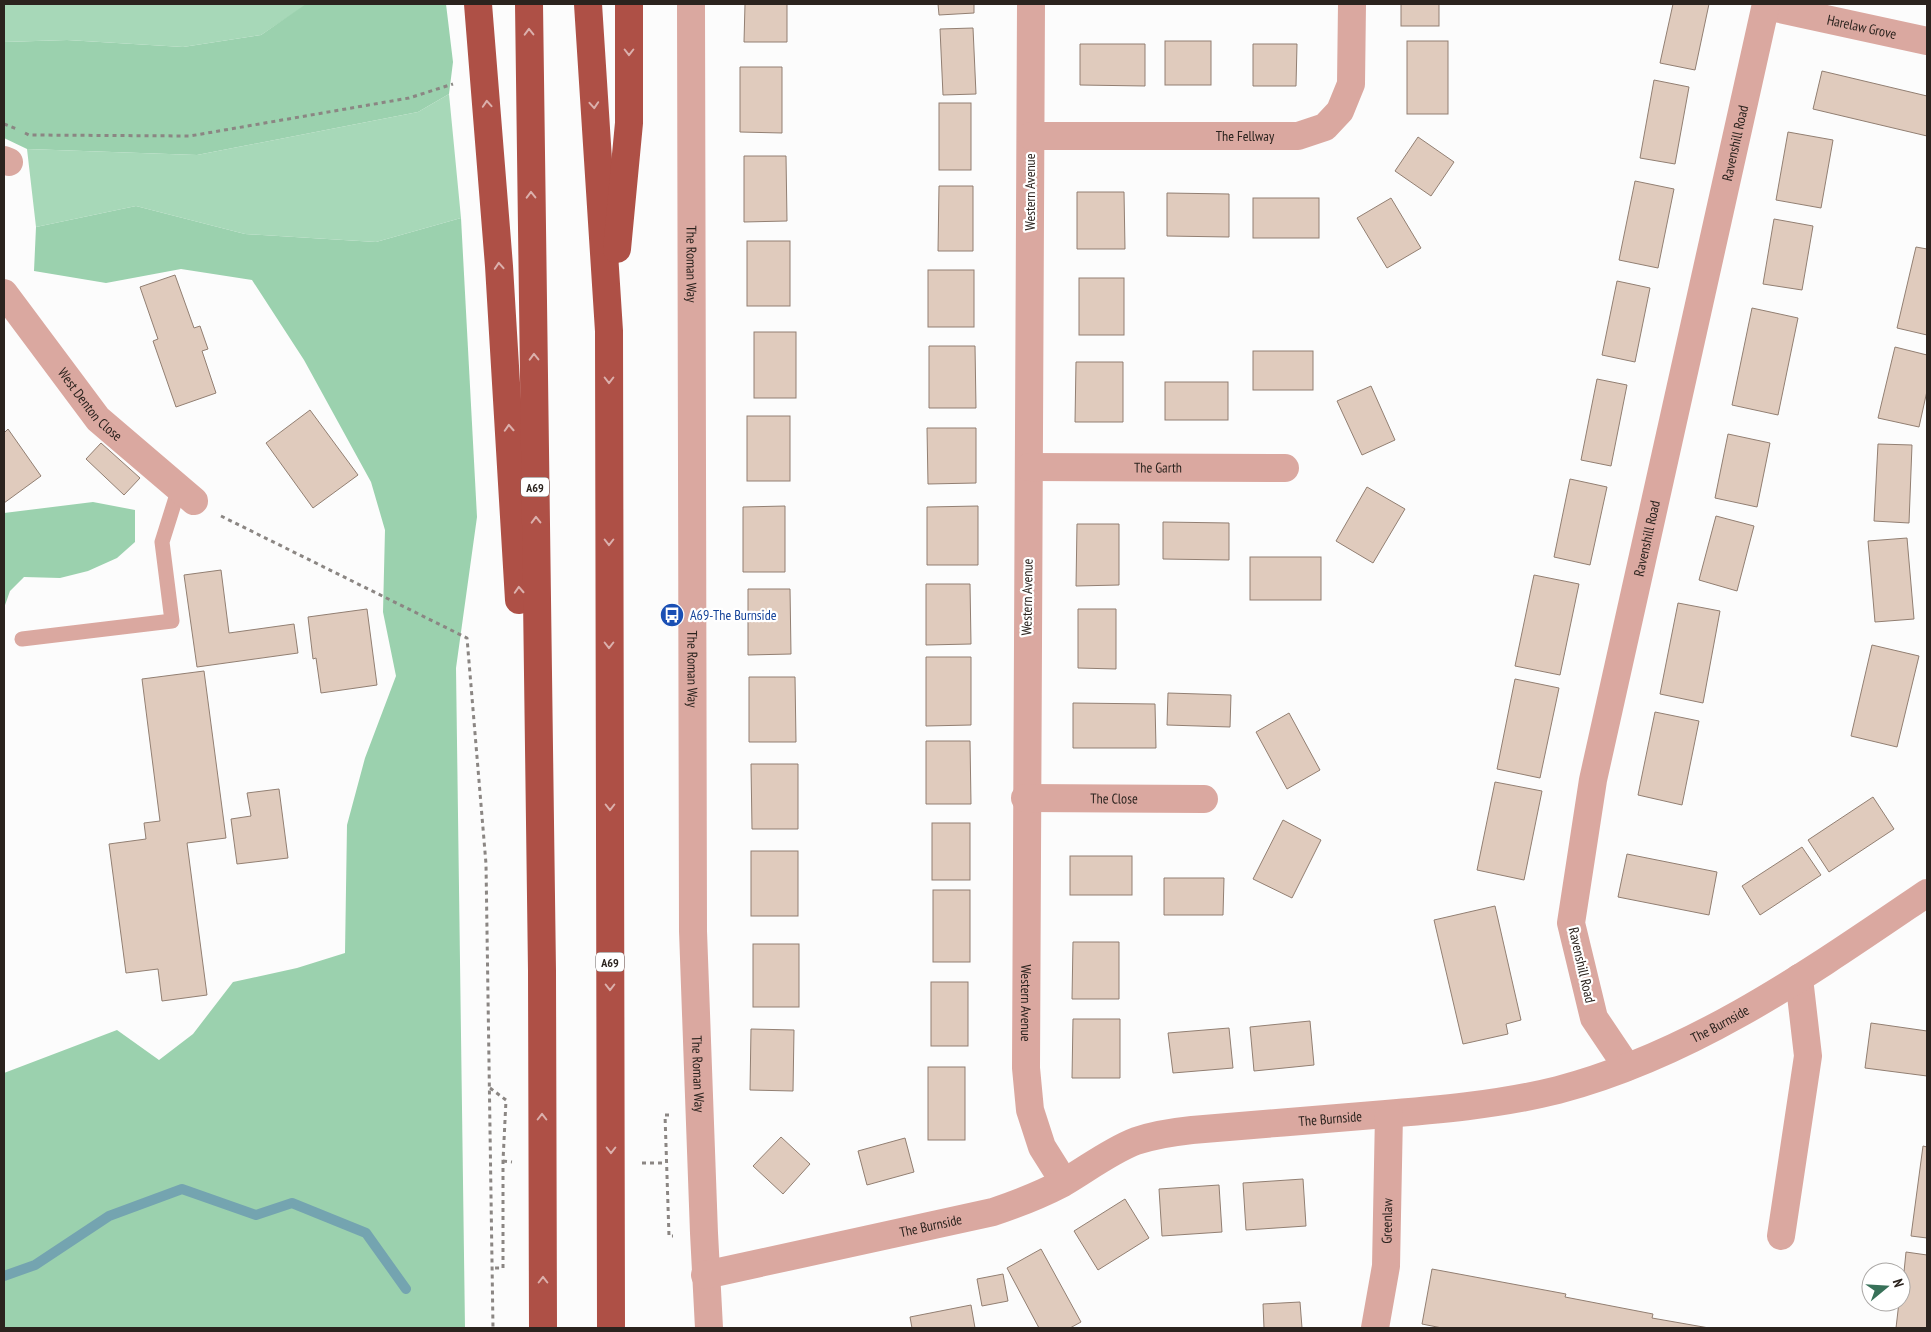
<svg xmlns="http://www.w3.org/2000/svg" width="1931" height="1332" font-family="'PT Sans Narrow',sans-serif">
  <rect width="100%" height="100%" fill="#fcfcfc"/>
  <g fill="#a7d8b8">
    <path d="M4,4H306V5L261,35L183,47L67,40L4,42Z"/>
    <path d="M449,94L461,218L376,242L245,234L136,206L36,227L27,149L197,155L418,112Z"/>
  </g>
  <g fill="#9bd1ae">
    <path d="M306,4H446L453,62L449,94L418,112L197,155L27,149L4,138V42L67,40L183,47L261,35Z"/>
    <path d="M136,206L245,234L376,242L461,218L477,517L456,668L465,1328H4V1073L117,1030L159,1060L193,1034L233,982L297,968L345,953L347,825L365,758L396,676L383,612L385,530L371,482L304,360L252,280L181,269L106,283L34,271L36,227Z"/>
    <path d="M93,502L135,510V542L117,558L88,571L60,578L24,577L10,591L4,608V513Z"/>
  </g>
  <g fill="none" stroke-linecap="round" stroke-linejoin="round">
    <path stroke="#74a4b0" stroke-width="10" d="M4,1276L35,1265L109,1216L182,1189L256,1215L292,1203L366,1233L406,1289"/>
  </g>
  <g fill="#e0cbbd" stroke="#927f72">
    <path d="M745,4H787V42H744Z"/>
    <path d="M938,4H974V13L939,15Z"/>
    <rect x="1401" y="4" width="38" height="22"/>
    <path d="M1673,4H1709L1695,70L1660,63Z"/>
    <path d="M973,28L976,94L943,95L940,29Z"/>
    <rect x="1165" y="41" width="46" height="44"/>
    <rect x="1407" y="41" width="41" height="73"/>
    <path d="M1080,44H1145V86L1080,85Z"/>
    <path d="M1253,44H1297L1296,86H1253Z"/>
    <path d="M740,67H782V133L740,132Z"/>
    <path d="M1822,71L1927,96V136L1813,109Z"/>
    <path d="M1654,80L1689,87L1675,164L1640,158Z"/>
    <rect x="939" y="103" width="32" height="67"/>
    <path d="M1788,132L1833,140L1821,208L1776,200Z"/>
    <path d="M1418,137L1454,162L1431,196L1395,171Z"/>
    <path d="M744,156H786L787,221L744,222Z"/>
    <path d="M1635,181L1674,189L1658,268L1619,260Z"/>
    <path d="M939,186H973V251H938Z"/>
    <path d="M1077,192H1124L1125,249H1077Z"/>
    <path d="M1167,193L1229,194V237L1167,236Z"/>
    <rect x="1253" y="198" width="66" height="40"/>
    <path d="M1391,198L1421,248L1387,268L1357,218Z"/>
    <path d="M1774,219L1813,226L1802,290L1763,284Z"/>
    <rect x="747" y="241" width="43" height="65"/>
    <path d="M1916,247L1927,249V335L1897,328Z"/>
    <rect x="928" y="270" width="46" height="57"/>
    <path d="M175,275L194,328L200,326L208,349L202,351L216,393L176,407L153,341L158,339L140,287Z"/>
    <rect x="1079" y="278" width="45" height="57"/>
    <path d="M1617,281L1650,288L1635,362L1602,355Z"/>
    <path d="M1752,308L1798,318L1778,415L1732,405Z"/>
    <rect x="754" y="332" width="42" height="66"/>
    <path d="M929,346H975L976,408H929Z"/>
    <path d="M1895,347L1927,355V391L1919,427L1878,418Z"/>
    <rect x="1253" y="351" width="60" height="39"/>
    <path d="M1076,362H1123V422H1075Z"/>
    <path d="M1597,379L1627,385L1611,466L1581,460Z"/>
    <rect x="1165" y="382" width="63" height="38"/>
    <path d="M1371,386L1395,440L1362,455L1337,401Z"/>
    <path d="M310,410L358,475L313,508L266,443Z"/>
    <rect x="747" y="416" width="43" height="65"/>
    <path d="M927,428H976V483L928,484Z"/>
    <path d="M8,429L41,476L4,503V433Z"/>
    <path d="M1728,434L1770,443L1757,507L1715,498Z"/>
    <path d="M101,443L140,478L124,495L86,459Z"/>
    <path d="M1878,444L1912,445L1909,523L1874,521Z"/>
    <path d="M1570,479L1607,487L1590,565L1554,557Z"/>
    <path d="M1367,487L1405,509L1373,563L1336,541Z"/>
    <path d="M785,506V572H743V507Z"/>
    <path d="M978,506V565H927V507Z"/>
    <path d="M1716,516L1754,526L1737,591L1699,580Z"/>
    <path d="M1163,522L1229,523V560L1163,559Z"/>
    <path d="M1077,524H1119V585L1076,586Z"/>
    <path d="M1907,538L1914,619L1875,622L1868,541Z"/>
    <rect x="1250" y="557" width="71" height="43"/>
    <path d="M221,570L229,633L294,624L298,653L197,667L184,575Z"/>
    <path d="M1534,575L1579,584L1560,675L1515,666Z"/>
    <path d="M926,584H970L971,644L926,645Z"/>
    <path d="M748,589H790L791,654L748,655Z"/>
    <path d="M1678,603L1720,611L1703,703L1660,694Z"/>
    <path d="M367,609L377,685L321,693L316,658L313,659L308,617Z"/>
    <path d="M1078,609H1116V669L1078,668Z"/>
    <path d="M1872,645L1919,656L1897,747L1851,736Z"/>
    <path d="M926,657H971V725L926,726Z"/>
    <path d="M204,671L226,838L187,843L207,995L162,1001L158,969L126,973L109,844L146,839L144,823L160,821L142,679Z"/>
    <path d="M749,677H795L796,742H749Z"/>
    <path d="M1515,679L1559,688L1540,778L1497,769Z"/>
    <path d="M1168,693L1231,695L1230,727L1167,725Z"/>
    <path d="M1073,703L1155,704L1156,748H1073Z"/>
    <path d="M1655,712L1699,721L1682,805L1638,795Z"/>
    <path d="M1289,713L1320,770L1287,789L1256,732Z"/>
    <path d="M926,741H970L971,804H926Z"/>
    <path d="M751,764H798V829H752Z"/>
    <path d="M1495,782L1542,791L1524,880L1477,870Z"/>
    <path d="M279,789L288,858L237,864L231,819L251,816L247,793Z"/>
    <path d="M1873,797L1894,829L1829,872L1808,840Z"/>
    <path d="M1283,820L1321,840L1292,898L1253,879Z"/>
    <rect x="932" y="823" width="38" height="57"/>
    <path d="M1802,847L1821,875L1760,915L1742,886Z"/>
    <rect x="751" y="851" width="47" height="65"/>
    <path d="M1627,854L1717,872L1709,915L1618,897Z"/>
    <rect x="1070" y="856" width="62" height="39"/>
    <path d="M1164,878H1224L1223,915H1164Z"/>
    <rect x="933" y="890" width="37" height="72"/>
    <path d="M1495,906L1521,1020L1506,1024L1508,1034L1463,1044L1434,920Z"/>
    <path d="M1073,942H1119V999H1072Z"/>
    <rect x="753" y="944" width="46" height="63"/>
    <rect x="931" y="982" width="37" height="64"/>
    <path d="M1073,1019H1120V1078H1072Z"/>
    <path d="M1310,1021L1314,1065L1254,1071L1250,1027Z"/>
    <path d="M1871,1023L1927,1031V1076L1865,1068Z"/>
    <path d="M1229,1028L1233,1068L1173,1073L1168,1033Z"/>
    <path d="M751,1029L794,1030L793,1091L750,1090Z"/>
    <rect x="928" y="1067" width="37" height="73"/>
    <path d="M781,1137L810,1164L783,1194L753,1166Z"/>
    <path d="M905,1138L914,1172L867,1185L858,1151Z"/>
    <path d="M1923,1146L1927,1147V1238L1911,1236Z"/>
    <path d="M1303,1179L1306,1226L1246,1230L1243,1183Z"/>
    <path d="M1219,1185L1222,1232L1162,1236L1159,1189Z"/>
    <path d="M1125,1199L1149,1238L1098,1270L1074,1231Z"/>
    <path d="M1041,1249L1081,1322L1070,1328H1039L1007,1268Z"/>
    <path d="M1906,1252L1927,1255V1328H1896L1899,1302H1901Z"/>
    <path d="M1432,1269L1566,1294L1565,1297L1653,1314L1652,1318L1709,1328H1442L1422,1324Z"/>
    <path d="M1003,1274L1008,1301L982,1306L977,1279Z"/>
    <path d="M1300,1302L1302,1328H1264L1263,1304Z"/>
    <path d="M971,1305L975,1328H912L910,1317Z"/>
  </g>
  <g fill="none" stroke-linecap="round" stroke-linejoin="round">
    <g stroke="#8b8683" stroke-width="3" stroke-dasharray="4 4" stroke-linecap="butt">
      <path d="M4,124L17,129"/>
      <path d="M25,133L29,135L190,136L409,98L453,84"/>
      <path d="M221,516L467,638L486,864L493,1328"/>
      <path d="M490,1088L506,1100L503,1161V1268H492"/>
      <path d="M669,1115H665L669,1236H673"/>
      <path d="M503,1161L512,1162"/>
      <path d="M642,1163H666"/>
    </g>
    <path stroke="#daa8a0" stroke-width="15" d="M22,639L172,621L162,542L179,488"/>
    <g stroke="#daa8a0" stroke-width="28">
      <path id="s1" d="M691,4L693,931L704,1233L709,1328"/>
      <path id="s2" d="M1031,4C1030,358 1025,713 1026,1068L1030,1110L1042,1147L1064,1182"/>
      <path id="s3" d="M1766,6L1927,41"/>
      <path id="s4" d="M1031,136H1298L1325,127L1340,111L1351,84L1352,4"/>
      <path d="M4,160L9,162"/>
      <path id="s5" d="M4,293L98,419L194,501"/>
      <path id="s6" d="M1029,467L1285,468"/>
      <path id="s7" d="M1025,798L1204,799"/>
      <path id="s8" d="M1627,1067L1594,1018L1571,923L1593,780L1766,4"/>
      <path d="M1781,1236L1808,1056L1799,978"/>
      <path id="s9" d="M705,1275L993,1212C1017,1204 1040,1195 1063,1183C1087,1169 1110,1151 1136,1141C1154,1135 1173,1132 1192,1130C1253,1125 1313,1120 1374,1115C1436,1110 1498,1105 1558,1090C1695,1054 1812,971 1927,893"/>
      <path id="s10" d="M1375,1328L1386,1266L1389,1114"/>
    </g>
    <g stroke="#ae5046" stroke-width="28">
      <path d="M478,4L499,266L519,600"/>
      <path d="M529,4L542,971L543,1328"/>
      <path d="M588,4L609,331L611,1328"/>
      <path d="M617,249L629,123V4"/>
    </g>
  </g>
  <defs><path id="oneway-chevron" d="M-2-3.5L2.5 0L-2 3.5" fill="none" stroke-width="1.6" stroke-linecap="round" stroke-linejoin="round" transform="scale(1.25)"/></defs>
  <g stroke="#dbb0ac">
    <use href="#oneway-chevron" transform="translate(529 32) rotate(-91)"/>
    <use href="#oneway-chevron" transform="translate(629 52) rotate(90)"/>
    <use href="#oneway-chevron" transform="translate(487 104) rotate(-94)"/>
    <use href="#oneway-chevron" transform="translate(594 105) rotate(86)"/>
    <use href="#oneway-chevron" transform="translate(531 195) rotate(-91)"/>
    <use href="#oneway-chevron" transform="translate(499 266) rotate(-94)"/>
    <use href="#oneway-chevron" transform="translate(534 357) rotate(-91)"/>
    <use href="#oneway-chevron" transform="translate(609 380) rotate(90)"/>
    <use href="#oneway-chevron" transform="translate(509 428) rotate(-93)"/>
    <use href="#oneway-chevron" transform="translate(536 520) rotate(-91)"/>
    <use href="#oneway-chevron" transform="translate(609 542) rotate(90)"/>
    <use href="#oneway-chevron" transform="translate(519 590) rotate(-93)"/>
    <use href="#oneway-chevron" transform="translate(609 645) rotate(90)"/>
    <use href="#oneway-chevron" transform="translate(610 807) rotate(90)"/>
    <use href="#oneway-chevron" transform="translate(610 987) rotate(90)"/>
    <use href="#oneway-chevron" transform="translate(542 1117) rotate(-90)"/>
    <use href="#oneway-chevron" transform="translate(611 1150) rotate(90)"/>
    <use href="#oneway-chevron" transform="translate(543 1280) rotate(-90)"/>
  </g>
  <defs>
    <g id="bus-disc" transform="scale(1.25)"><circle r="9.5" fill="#1a4fb4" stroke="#fff"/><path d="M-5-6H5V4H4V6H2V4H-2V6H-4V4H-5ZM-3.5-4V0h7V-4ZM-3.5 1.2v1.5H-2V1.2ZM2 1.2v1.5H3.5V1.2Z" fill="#fff"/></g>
  </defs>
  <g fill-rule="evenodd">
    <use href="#bus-disc" x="672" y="615"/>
  </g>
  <g text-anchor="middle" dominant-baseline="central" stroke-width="4.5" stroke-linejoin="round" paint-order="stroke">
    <g fill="#fff" stroke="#6b6562" stroke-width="1">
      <rect x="521" y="477.5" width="28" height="19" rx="4"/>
      <rect x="596" y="952.5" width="28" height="19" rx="4"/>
    </g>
    <g font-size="12" font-weight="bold" fill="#2b231e">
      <text x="535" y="487">A69</text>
      <text x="610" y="962">A69</text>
    </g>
    <g font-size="14" fill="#2b231e" stroke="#fff">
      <text stroke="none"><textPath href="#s3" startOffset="98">Harelaw Grove</textPath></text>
      <text stroke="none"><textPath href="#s4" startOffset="214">The Fellway</textPath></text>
      <text stroke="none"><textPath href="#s8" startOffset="954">Ravenshill Road</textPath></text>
      <text transform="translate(1030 192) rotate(-90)">Western Avenue</text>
      <text stroke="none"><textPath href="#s1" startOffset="260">The Roman Way</textPath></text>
      <text stroke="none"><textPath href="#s5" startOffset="141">West Denton Close</textPath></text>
      <text stroke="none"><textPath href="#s6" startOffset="129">The Garth</textPath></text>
      <text stroke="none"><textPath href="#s8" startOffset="549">Ravenshill Road</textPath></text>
      <text transform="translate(1027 597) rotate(-89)">Western Avenue</text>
      <text stroke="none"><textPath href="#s1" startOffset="665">The Roman Way</textPath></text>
      <text stroke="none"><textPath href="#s7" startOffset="89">The Close</textPath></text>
      <text transform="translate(1582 965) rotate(77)">Ravenshill Road</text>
      <text stroke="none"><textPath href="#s2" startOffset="999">Western Avenue</textPath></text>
      <text stroke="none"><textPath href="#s9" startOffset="1056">The Burnside</textPath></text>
      <text stroke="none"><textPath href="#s1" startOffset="1070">The Roman Way</textPath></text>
      <text stroke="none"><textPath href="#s9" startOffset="651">The Burnside</textPath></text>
      <text stroke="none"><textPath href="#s10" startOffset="108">Greenlaw</textPath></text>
      <text stroke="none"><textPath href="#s9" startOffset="231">The Burnside</textPath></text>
    </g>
    <g font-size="14" fill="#164399" stroke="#fff" text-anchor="start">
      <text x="690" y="615">A69-The Burnside</text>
    </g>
  </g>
  <rect width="1931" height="1332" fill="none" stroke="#2b231e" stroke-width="10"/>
  <g transform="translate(1886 1287) rotate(72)"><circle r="24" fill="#ffffff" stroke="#aaa7a5"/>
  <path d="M0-4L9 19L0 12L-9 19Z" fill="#387159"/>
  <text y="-8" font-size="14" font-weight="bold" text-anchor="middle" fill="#2b231e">N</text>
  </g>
</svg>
